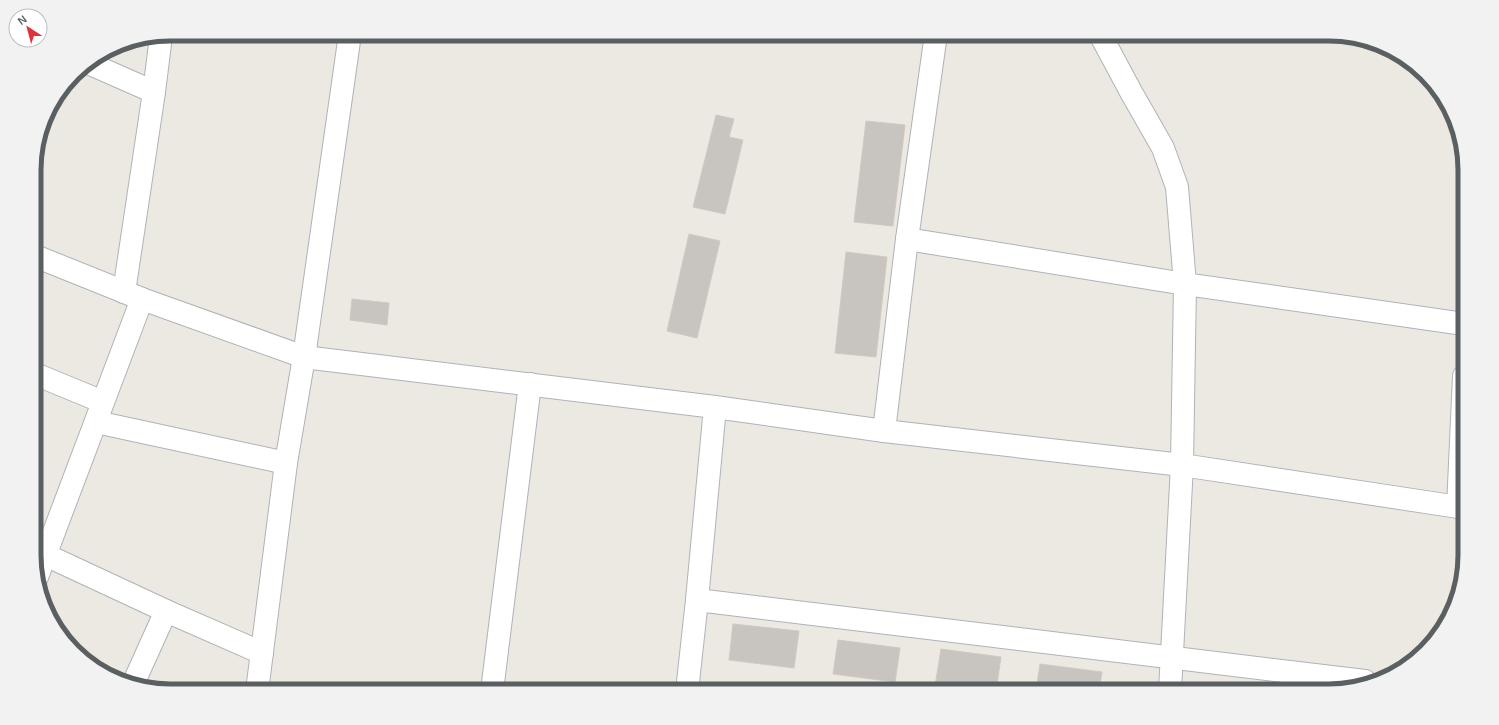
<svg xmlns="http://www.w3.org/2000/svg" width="1499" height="725" font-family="Arial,sans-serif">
  <rect width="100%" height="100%" fill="#ece9e2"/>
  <g fill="#c8c4bf" stroke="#d1c9c0">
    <path d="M716,115L734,119L729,137L743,140L725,214L693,207Z"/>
    <path d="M866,121L905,125L893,226L854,222Z"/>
    <path d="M689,234L720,241L697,338L667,331Z"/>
    <path d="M846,252L887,257L876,357L835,353Z"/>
    <path d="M352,299L389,303L387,325L350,320Z"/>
    <path d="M733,624L799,631L794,668L729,660Z"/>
    <path d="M838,640L900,648L895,682L833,674Z"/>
    <path d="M941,649L1001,657L996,691H972L935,686Z"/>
    <path d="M1040,664L1102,672L1099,691H1036Z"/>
  </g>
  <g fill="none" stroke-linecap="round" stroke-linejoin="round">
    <g stroke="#afb3b7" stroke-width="24">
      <g id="street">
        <path d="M1100,34L1131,92L1163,148L1177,187L1185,284L1182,465L1170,691"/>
        <path d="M88,63L154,92"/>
        <path d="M907,239L1185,284L1464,324"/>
        <path d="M35,256L142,299L304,357L715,407L884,431L1182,465L1465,508"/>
        <path d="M124,292L154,92L161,36"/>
        <path d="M35,374L103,402"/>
        <path d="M96,422L286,463"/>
        <path d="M884,431L907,239L936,34"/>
        <path d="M1458,507L1464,376"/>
        <path d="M35,550L166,611L262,653"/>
        <path d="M37,577L142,299"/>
        <path d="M697,600L1365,681"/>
        <path d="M133,684L166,611"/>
        <path d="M257,691L286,463L304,357L350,34"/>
        <path d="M492,691L530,384"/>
        <path d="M687,691L697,600L715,407"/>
      </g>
    </g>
    <use href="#street" stroke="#fff" stroke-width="22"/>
  </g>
  <path d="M0 0H1499V725H0ZM170 41H1329A129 129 0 0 1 1458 170V555A129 129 0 0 1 1329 684H170A129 129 0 0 1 41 555V170A129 129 0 0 1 170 41Z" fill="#f2f2f2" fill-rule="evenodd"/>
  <path fill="none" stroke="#5a5f62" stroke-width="5" d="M170 41H1329A129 129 0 0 1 1458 170V555A129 129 0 0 1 1329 684H170A129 129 0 0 1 41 555V170A129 129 0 0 1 170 41Z"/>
  <g transform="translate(28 28) rotate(324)"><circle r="19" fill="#ffffff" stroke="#bdbfc0"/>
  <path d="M0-3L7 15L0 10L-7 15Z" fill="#e3313b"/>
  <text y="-6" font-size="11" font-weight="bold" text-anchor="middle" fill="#5a5f62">N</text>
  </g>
</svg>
